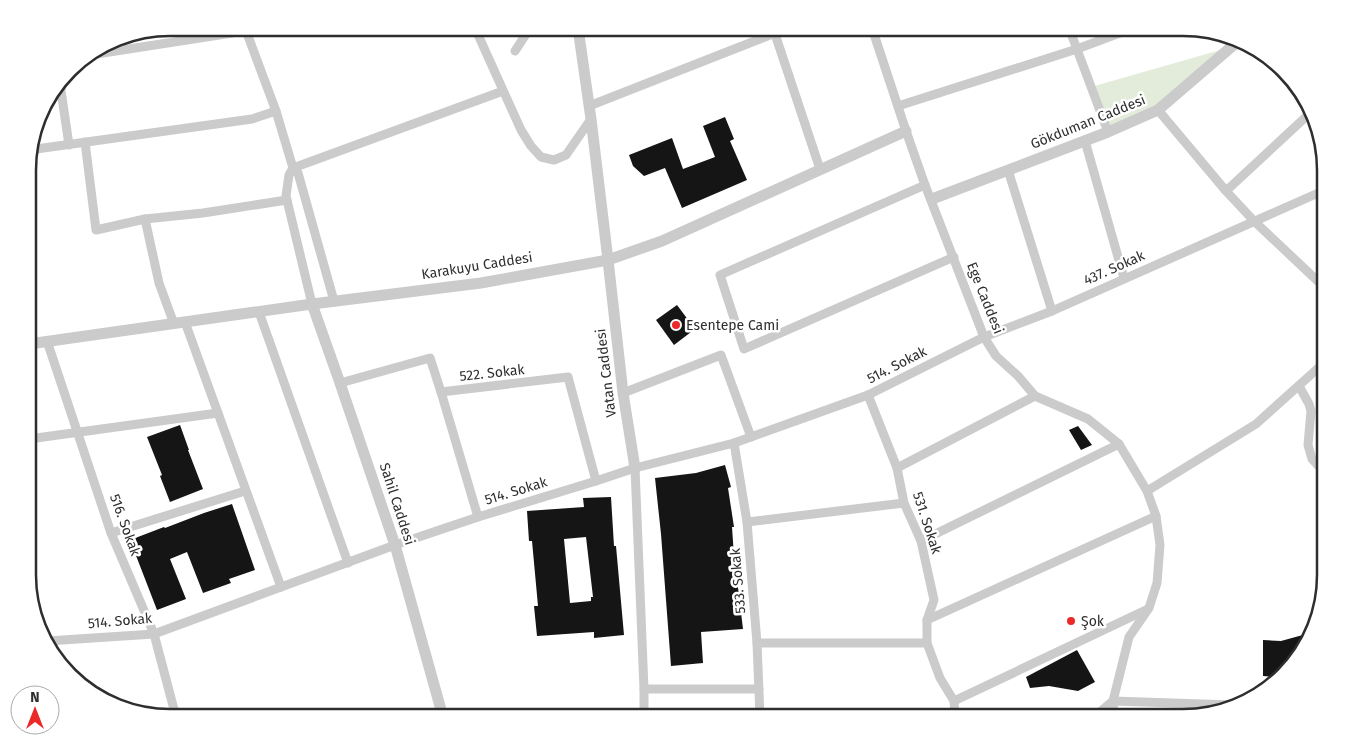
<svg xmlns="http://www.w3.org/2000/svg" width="1353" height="745" font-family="'Fira Sans',sans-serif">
  <rect width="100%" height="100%" fill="#fff"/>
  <path fill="#e3ecda" d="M1230,40L1237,42L1232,47L1159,112L1108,132L1091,87L1231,47Z"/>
  <g fill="#151515" fill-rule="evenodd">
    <path d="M725,117L734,139L730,141L747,180L682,208L665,168L644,176L633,166L629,155L672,138L683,169L715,157L703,126Z"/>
    <path d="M677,305L695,329L674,345L656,320Z"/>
    <path d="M180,425L189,450H188L203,489L170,502L160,476L162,475L147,437Z"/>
    <path d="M1078,426L1092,445L1081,450L1069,430Z"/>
    <path d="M725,465L731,487L728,488L734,527H732L735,571H736L743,629L701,632L703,663L671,666L661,534L655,478L696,473Z"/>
    <path d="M611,497L614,546H616L624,635L594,638V632L537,636L534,606H538L532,541H529L527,511L584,507L583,498ZM586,537L593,597H591V601L570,603L564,539Z"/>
    <path d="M232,504L255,570L229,579L231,583L203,593L187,552L170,559L186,599L157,610L130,540L164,527L165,528L204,513Z"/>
    <path d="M1310,633L1306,646L1276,677L1263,676V640L1281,641Z"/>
    <path d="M1077,650L1095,682L1078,691L1049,686L1030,688L1026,677Z"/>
  </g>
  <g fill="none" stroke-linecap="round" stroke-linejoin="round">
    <g stroke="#cbcbcb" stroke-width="9">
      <path d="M245,28L276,111L293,168L289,175L286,196L312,304"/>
      <path d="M475,28L521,130L531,146L541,157L554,160L566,155L591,119"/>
      <path d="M773,28L820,169"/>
      <path d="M872,28L906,131L925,185L984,337L996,356L1018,376L1035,396L1088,419L1119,444L1147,491L1156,516L1160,545L1157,583L1149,608L1129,637L1113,701L1114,717"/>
      <path d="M1069,28L1108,132"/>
      <path d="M874,34L893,28"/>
      <path d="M515,51L530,28"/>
      <path d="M90,55L232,33L242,28"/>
      <path d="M60,84L69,145"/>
      <path d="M589,106L788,28"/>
      <path d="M898,106L1077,49L1133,28"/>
      <path d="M1158,110L1226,191L1254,221L1325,288"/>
      <path d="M1085,141L1124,278"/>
      <path d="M85,142L96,230L145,219"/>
      <path d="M29,150L252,119L276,111"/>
      <path d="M293,168L503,91"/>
      <path d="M293,169L298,173L334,301"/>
      <path d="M1008,170L1052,311"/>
      <path d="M925,185L720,275L744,349L954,257"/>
      <path d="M1226,191L1309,114"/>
      <path d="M259,312L348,563"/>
      <path d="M185,322L281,587"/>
      <path d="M174,324L159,283L145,219L203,213L287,200"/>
      <path d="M47,341L111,533L154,634L176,717"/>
      <path d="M340,383L430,358L441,392L568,377L596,481"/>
      <path d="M1299,386L1309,404L1311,411L1308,445L1312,459L1325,473"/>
      <path d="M441,392L478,517"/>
      <path d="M623,393L721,355L751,437"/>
      <path d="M868,395L897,468L904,503L921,541L934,600L927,620V643L940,678L954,701L955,717"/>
      <path d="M29,439L218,413"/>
      <path d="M734,443L747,522L757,643L760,717"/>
      <path d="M635,468L644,689V717"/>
      <path d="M897,468L1035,396"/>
      <path d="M1147,491L1256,424L1325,362"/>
      <path d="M747,522L904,503"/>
      <path d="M111,533L245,491"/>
      <path d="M921,541L1119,444"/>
      <path d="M927,620L1156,516"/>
      <path d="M47,641L154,634L395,545L478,517L596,481L635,468L734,443L751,437L868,395L984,337L1052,311L1325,190"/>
      <path d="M757,643H927"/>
      <path d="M644,689H759"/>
      <path d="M954,701L1148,609"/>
      <path d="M160,715L175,713"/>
      <path d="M1094,717L1113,701L1233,705"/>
    </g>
    <g stroke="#cbcbcb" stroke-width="11">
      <path d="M578,28L591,119L608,260L623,393L635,468"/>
      <path d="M932,199L1108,132L1158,110L1237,42"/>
      <path d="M312,304L340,383L395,545L443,717"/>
      <path d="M29,344L312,304L481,283L608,260L662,241L906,131"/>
    </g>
  </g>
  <g fill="#eb2929" stroke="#fff" stroke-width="2">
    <circle cx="676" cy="325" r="5"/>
    <circle cx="1071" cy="621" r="5"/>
  </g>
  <g text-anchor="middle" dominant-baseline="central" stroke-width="5" stroke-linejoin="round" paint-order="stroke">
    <g font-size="14" fill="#2e2e2e" stroke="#fff">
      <text transform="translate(1088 122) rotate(-22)">Gökduman Caddesi</text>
      <text transform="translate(477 266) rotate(-9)">Karakuyu Caddesi</text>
      <text transform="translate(1114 268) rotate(-24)">437. Sokak</text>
      <text transform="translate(985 298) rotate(68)">Ege Caddesi</text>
      <text transform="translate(897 365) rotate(-27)">514. Sokak</text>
      <text transform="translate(492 373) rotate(-6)">522. Sokak</text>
      <text transform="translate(606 373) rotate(-97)">Vatan Caddesi</text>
      <text transform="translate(516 491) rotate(-17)">514. Sokak</text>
      <text transform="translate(397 504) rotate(72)">Sahil Caddesi</text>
      <text transform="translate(927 523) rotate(72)">531. Sokak</text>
      <text transform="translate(125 525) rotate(70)">516. Sokak</text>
      <text transform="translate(738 581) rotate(-95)">533. Sokak</text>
      <text transform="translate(120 621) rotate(-5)">514. Sokak</text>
    </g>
    <g font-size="14" fill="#2e2e2e" stroke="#fff" text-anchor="start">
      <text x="686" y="325">Esentepe Cami</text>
      <text x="1081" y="621">Şok</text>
    </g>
  </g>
  <path d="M0 0H1353V745H0ZM170 36H1183A134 134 0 0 1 1317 170V575A134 134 0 0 1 1183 709H170A134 134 0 0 1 36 575V170A134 134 0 0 1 170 36Z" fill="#fff" fill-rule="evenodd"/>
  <path fill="none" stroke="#2e2e2e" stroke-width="2.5" d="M170 36H1183A134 134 0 0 1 1317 170V575A134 134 0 0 1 1183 709H170A134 134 0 0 1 36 575V170A134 134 0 0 1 170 36Z"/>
  <g transform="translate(35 710)"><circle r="24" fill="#ffffff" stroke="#ababab"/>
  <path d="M0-4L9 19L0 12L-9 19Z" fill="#eb2929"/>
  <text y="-8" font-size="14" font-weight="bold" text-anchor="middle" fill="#2e2e2e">N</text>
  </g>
</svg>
